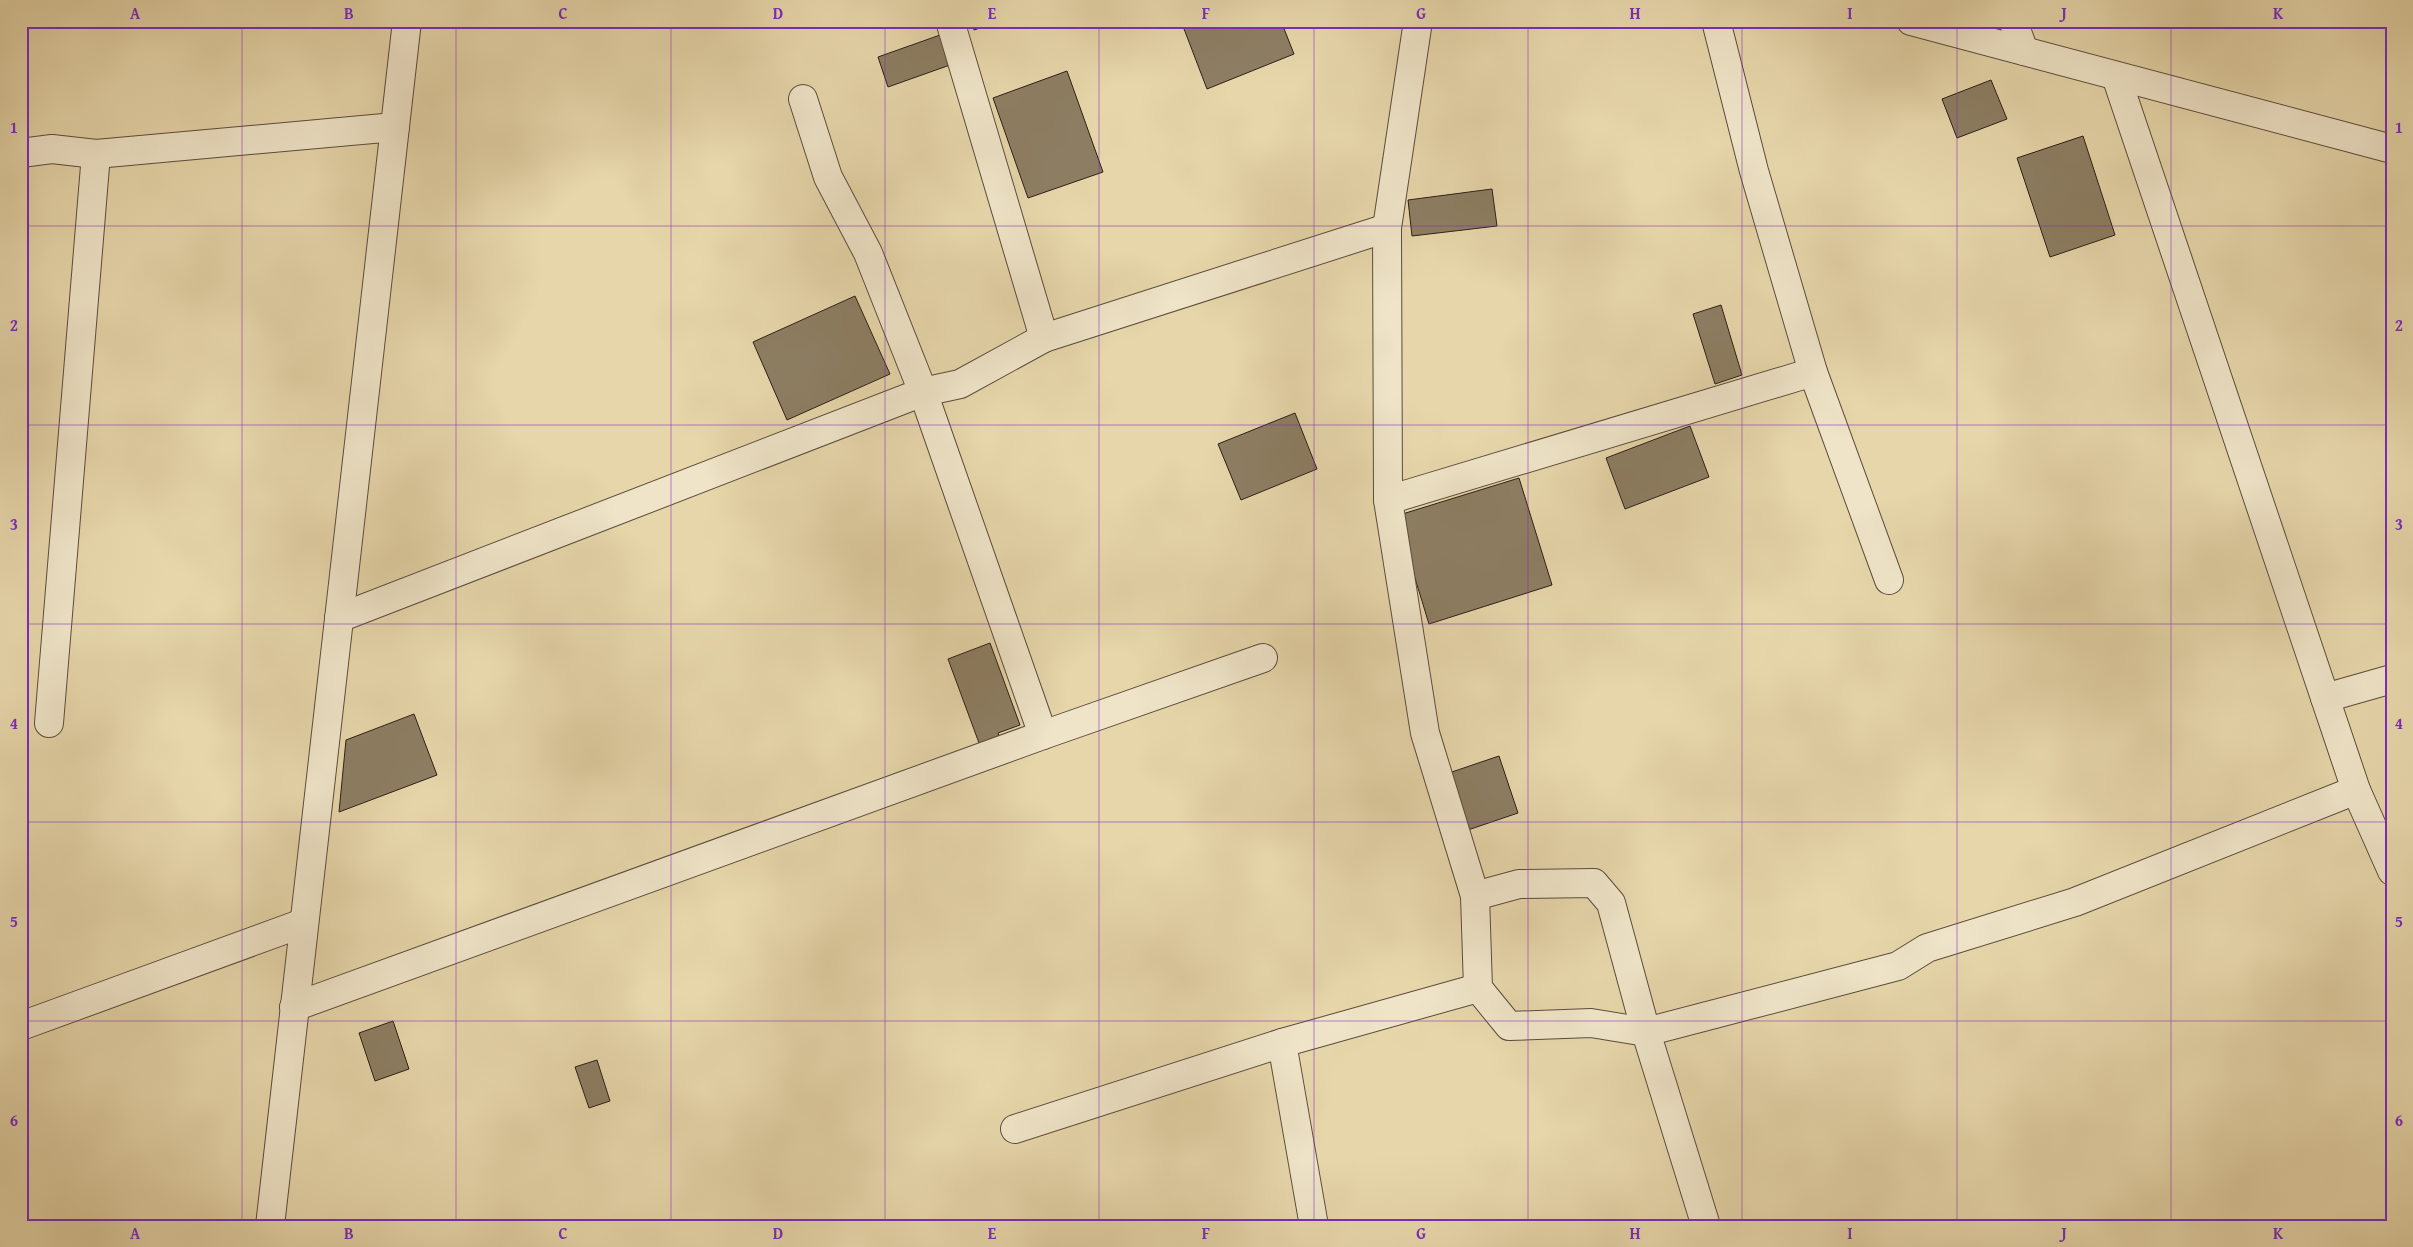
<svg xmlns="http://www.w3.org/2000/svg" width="2413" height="1247" font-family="'Gentium Book Plus',serif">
  <rect width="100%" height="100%" fill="#e6d6aa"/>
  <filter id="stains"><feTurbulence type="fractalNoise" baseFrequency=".004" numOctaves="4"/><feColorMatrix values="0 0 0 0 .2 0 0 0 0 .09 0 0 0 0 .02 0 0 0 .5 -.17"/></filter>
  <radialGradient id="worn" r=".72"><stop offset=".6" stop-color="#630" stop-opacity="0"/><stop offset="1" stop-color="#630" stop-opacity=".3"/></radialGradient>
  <g fill="#8d7e63" stroke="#2d1e17">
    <path d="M971,21H1001L974,30Z"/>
    <path d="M1181,21H1281L1294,54L1207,89Z"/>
    <path d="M940,35L950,65L888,87L878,57Z"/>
    <path d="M1067,71L1103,172L1028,198L993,98Z"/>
    <path d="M1991,80L2007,119L1957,138L1942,99Z"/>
    <path d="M2083,136L2115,235L2050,257L2017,158Z"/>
    <path d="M1492,189L1497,226L1412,236L1408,200Z"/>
    <path d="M855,296L890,374L787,420L753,342Z"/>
    <path d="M1721,305L1742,375L1715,384L1693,314Z"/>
    <path d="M1295,413L1317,469L1241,500L1218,444Z"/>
    <path d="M1690,426L1709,477L1625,509L1606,458Z"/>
    <path d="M1519,478L1552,585L1429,624L1396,516Z"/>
    <path d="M990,643L1020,725L998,733L1002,744L982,751L948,659Z"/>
    <path d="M414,714L437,775L339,812L346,740Z"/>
    <path d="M1499,756L1518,813L1462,832L1443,775Z"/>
    <path d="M393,1021L409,1069L375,1081L359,1033Z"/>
    <path d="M597,1060L610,1101L589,1108L575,1067Z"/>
  </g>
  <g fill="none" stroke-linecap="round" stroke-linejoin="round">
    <g stroke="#5b4c3c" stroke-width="30">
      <g id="minor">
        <path d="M950,21L1044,338"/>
        <path d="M1418,21L1387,228L1388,500L1425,733L1475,896L1478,988L1509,1026L1591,1023L1646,1032L1898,966L1927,948L2075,902L2356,790"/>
        <path d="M1716,21L1754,171L1813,372L1889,580"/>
        <path d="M1911,21L2392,149"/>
        <path d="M2013,21L2024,51"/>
        <path d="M2116,76L2356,790L2392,871"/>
        <path d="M803,99L828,177L868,253L923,392L1043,735"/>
        <path d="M21,153L52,149L96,154L395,127"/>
        <path d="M1388,500L1813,372"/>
        <path d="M339,618L923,392L960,384L1044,338L1387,228"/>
        <path d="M2325,698L2392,679"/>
        <path d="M49,723L96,154"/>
        <path d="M1475,896L1519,884L1594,883L1611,903L1646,1032L1706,1226"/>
        <path d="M294,1007L1043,735L1263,658"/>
        <path d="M21,1026L303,923"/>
        <path d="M1282,1043L1314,1226"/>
        <path d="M1015,1129L1282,1043L1478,988"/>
        <path d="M270,1226L407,21"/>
      </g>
    </g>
    <use href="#minor" stroke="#efe4c8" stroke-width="28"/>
  </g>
  <path fill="none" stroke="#7b2cbf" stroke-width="1" stroke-opacity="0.55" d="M242,21V1226M456,21V1226M671,21V1226M885,21V1226M1099,21V1226M1314,21V1226M1528,21V1226M1742,21V1226M1957,21V1226M2171,21V1226M21,226H2392M21,425H2392M21,624H2392M21,822H2392M21,1021H2392"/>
  <rect width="2413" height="1247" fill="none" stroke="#e6d6aa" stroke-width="55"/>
  <rect x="28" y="28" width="2358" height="1192" fill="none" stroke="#7b2cbf" stroke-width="2"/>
  <g font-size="16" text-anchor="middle" font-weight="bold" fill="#7b2cbf">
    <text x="135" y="19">A</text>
    <text x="349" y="19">B</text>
    <text x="563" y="19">C</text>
    <text x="778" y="19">D</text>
    <text x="992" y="19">E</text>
    <text x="1206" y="19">F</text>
    <text x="1421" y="19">G</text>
    <text x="1635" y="19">H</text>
    <text x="1850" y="19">I</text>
    <text x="2064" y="19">J</text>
    <text x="2278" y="19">K</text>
    <text x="14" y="133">1</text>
    <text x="2399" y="133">1</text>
    <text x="14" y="331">2</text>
    <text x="2399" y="331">2</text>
    <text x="14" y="530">3</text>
    <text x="2399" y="530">3</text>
    <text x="14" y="729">4</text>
    <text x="2399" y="729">4</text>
    <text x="14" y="927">5</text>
    <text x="2399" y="927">5</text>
    <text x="14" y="1126">6</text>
    <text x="2399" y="1126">6</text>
    <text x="135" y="1239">A</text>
    <text x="349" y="1239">B</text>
    <text x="563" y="1239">C</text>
    <text x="778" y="1239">D</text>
    <text x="992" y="1239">E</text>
    <text x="1206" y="1239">F</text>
    <text x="1421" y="1239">G</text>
    <text x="1635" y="1239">H</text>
    <text x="1850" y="1239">I</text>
    <text x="2064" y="1239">J</text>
    <text x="2278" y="1239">K</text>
  </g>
  <rect width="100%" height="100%" filter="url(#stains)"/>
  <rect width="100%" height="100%" fill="url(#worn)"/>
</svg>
